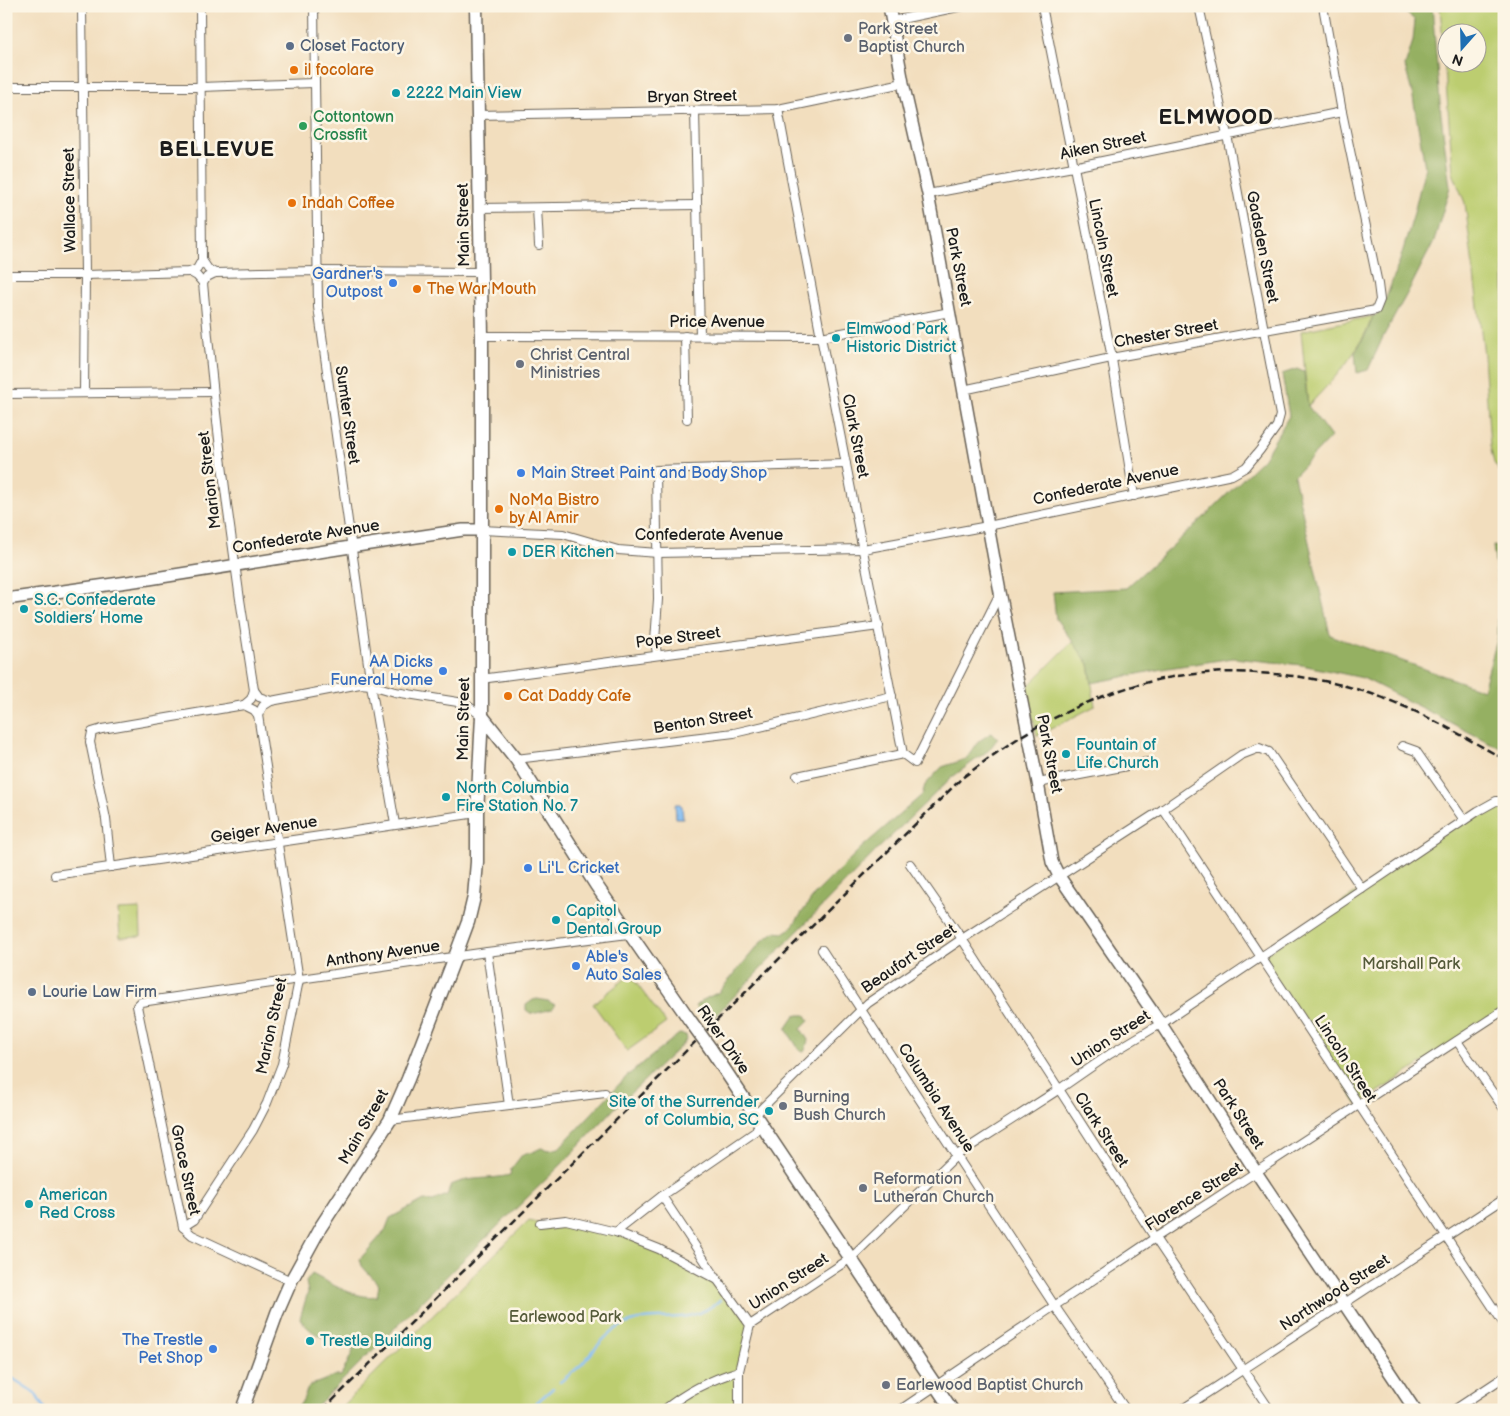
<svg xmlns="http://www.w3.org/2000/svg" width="1510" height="1416" font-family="'Balsamiq Sans',sans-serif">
  <rect width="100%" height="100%" fill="#fcf5e5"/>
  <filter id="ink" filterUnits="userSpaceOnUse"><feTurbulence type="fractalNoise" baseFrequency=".02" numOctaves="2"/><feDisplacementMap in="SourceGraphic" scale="10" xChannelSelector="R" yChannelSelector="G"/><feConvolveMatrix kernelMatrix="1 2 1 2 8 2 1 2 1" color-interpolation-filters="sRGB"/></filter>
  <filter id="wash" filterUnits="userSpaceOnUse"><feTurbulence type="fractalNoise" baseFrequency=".0096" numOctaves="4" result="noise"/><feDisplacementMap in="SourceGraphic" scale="20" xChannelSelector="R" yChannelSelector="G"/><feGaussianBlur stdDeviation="1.12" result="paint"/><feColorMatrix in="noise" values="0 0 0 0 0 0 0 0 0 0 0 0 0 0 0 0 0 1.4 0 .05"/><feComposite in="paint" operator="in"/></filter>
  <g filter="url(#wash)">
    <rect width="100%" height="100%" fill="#f2debe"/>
    <g fill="#bccd70" stroke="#6c7446" fill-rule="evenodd">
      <path d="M1440,6H1504V477L1494,463L1490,446L1484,355L1465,203L1453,173ZM1478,32V62H1448V32Z"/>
      <path d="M1373,316C1359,353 1335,378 1308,406L1301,331Z"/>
      <path d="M1073,641L1089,664L1095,706L1037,736L1026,688Z"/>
      <path d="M1504,801V1010L1358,1105L1261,957L1464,820Z"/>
      <path d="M140,909L141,936L120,937L118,910Z"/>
      <path d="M630,975L666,1023L627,1051L593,1004Z"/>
      <path d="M529,1220L540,1223L566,1220L616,1232L717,1279L750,1325L739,1371V1410H338Z"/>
    </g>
    <g fill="#95b062" stroke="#58663f">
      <path d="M1397,6H1432L1441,115L1450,187L1434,241L1409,290L1383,337L1368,370L1357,373L1355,353L1368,330L1373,316L1381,312L1400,260L1413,217L1425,167L1413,97L1405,66L1413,41L1415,20Z"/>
      <path d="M1297,369L1304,372L1308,406L1331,437L1294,476L1330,635L1483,690L1498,636V585L1493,546L1504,548V750L1363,678L1302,665L1233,658L1168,668L1092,683L1089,664L1056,619L1053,592L1126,588L1202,519L1264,458L1289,416L1282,374Z"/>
      <path d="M991,733L998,738L989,750L951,778L878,849L713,1018L703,1017L695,1006L703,1000L719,992L761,942L774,932L784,933L791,928L815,894L860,849L922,795L925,785L942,767L966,759L979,741Z"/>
      <path d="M537,999L548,1001L555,1005L552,1009L532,1014L526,1010V1005L533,1000Z"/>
      <path d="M799,1015H806L809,1021L801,1029L808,1040L806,1048L804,1052L800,1051L786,1029L795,1016Z"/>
      <path d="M679,1034L686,1035L687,1039L681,1046L615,1108L563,1163L462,1261L313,1410H293C303,1406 304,1395 309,1386L335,1376H341L354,1349C335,1340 311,1338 300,1318L308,1292L306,1282L312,1274C329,1283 358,1300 377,1296L379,1285L362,1266L360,1259L385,1231L390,1218L424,1200L433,1201L447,1195L451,1185C470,1176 491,1180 510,1175L511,1169L522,1155L533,1152L541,1148L549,1150L559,1148L627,1076Z"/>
    </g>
    <path fill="#81bbf2" stroke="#4e6c87" d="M675,804H680L682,806L683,818H676Z"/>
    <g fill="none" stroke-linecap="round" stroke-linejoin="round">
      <g stroke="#81bbf2" stroke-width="2.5">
        <path d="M6,1374L35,1393L45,1410"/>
        <path d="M560,1382C567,1377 574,1371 581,1365C595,1350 605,1333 625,1324C658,1310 687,1329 720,1300"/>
        <path d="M528,1410L553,1388"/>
      </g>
    </g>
  </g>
  <g filter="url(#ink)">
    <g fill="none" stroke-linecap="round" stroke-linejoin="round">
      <g stroke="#676055" stroke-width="10">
        <g id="street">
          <path d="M82,6L85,275L84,393"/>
          <path d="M200,6L202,260L208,269L215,273"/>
          <path d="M314,6L318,307L371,685L395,824"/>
          <path d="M1042,6L1111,353L1134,496"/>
          <path d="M892,21L963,6"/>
          <path d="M6,87H201L314,83"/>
          <path d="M778,109L821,337L903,754L915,763L1000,593"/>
          <path d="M695,111L700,336"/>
          <path d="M478,115L778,109L903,83"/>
          <path d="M928,194L1073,167L1342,112"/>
          <path d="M480,208L696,205"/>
          <path d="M537,208L539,245"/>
          <path d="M190,272L197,276L203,283C215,420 232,555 254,690L251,699L244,705"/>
          <path d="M6,275H85L190,272L197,269L202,260"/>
          <path d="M203,283L207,277L215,273L317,271L480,272"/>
          <path d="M482,336L821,337L950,312"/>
          <path d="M685,336L687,419"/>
          <path d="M963,390L1111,358L1376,310L1380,300L1378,284L1342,112L1323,6"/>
          <path d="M6,394L212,392"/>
          <path d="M482,530L563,534L618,550L658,553L863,549L988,526L1232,475L1246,467L1260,450L1277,426L1280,415L1227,135L1199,6"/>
          <path d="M657,654L655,641L658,599L656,470L846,464"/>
          <path d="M481,679L879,626"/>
          <path d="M254,690L259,697L271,701"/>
          <path d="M258,715L263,706L271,701L360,684L371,685L395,692L464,703L482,716"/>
          <path d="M1402,746L1416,751L1464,820"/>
          <path d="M516,759L734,733L892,696"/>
          <path d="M797,776L903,754"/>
          <path d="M1038,783L1148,762"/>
          <path d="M1163,809L1504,1324"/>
          <path d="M910,864L962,939L1155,1238L1270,1410"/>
          <path d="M111,867L106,819L90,742L92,732L102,729L244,705"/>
          <path d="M55,875L477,813"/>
          <path d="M822,950L1054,1305L1126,1410"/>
          <path d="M487,952L509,1105"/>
          <path d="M1457,1041L1504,1109"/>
          <path d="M390,1120L605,1093"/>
          <path d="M662,1196L717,1279L750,1325L739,1371V1410"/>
          <path d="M540,1223L566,1220L616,1232L659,1249L716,1279"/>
          <path d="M183,1227L194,1220L253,1130L267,1103L282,1064L299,980L258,715L254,710L244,705"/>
          <path d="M616,1232L662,1196L755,1132L759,1124L755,1115L868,1003L962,939L1163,809L1241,755L1259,748L1269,752L1362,889"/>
          <path d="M291,1281L192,1235L183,1227L137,1006L141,1002L487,952L628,934"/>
          <path d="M750,1325L851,1258L957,1155L1058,1090L1110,1054L1167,1020L1478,811L1496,801H1504"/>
          <path d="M664,1410C687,1391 712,1379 739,1371"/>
          <path d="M900,1410L1155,1238L1504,1010"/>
          <path d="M1181,1410L1504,1199"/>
          <path d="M1454,1410L1504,1377"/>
        </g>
      </g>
      <g stroke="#676055" stroke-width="14">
        <g id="secondary">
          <path d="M889,6L903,83L928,194L1000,592L1038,783L1052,862L1059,876L1161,1024L1256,1172L1415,1410"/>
          <path d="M6,599L149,579L363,545L463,530H482"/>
        </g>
      </g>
      <g stroke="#676055" stroke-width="15">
        <g id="primary">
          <path d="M482,716L516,759L596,885L689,1019"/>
          <path d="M710,1048L952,1410"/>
          <path d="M242,1410L277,1313L291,1281L320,1228L390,1120L408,1079L455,957L468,922L474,897L477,862V813L482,716V336L476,6"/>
        </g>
      </g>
      <use href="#street" stroke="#fff" stroke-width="8"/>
      <use href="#secondary" stroke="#fff" stroke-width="11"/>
      <use href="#primary" stroke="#fff" stroke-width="12"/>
      <path stroke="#1c1c1c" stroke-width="2.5" stroke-dasharray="8 4" stroke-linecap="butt" d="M323,1410L962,778C980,765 998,751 1017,739C1036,726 1057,717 1077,707C1145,677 1198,668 1272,674C1317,677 1362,688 1403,706C1438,721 1471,741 1504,759"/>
      <g stroke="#676055" stroke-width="15" stroke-linecap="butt">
        <path id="primary-bridge" d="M689,1019L710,1048"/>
      </g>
      <use href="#primary-bridge" stroke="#fff" stroke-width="12"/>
    </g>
  </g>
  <g fill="#6b7280" stroke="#fcf5e5" stroke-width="2">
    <circle cx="848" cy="38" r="5"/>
    <circle cx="520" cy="364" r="5"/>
    <circle cx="783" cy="1106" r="5"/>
    <circle cx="863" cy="1188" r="5"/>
    <circle cx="886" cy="1385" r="5"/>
  </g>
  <g fill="#5c6f8a" stroke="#fcf5e5" stroke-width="2">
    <circle cx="290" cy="46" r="5"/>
    <circle cx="32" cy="992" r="5"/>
  </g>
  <g fill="#e8710a" stroke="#fcf5e5" stroke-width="2">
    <circle cx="294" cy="70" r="5"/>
    <circle cx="292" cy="203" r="5"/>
    <circle cx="417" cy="289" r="5"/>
    <circle cx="499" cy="509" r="5"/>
    <circle cx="508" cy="696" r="5"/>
  </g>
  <g fill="#0f9aa8" stroke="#fcf5e5" stroke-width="2">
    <circle cx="396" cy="93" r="5"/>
    <circle cx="836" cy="338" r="5"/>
    <circle cx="512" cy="552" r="5"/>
    <circle cx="24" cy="609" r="5"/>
    <circle cx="1066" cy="754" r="5"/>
    <circle cx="446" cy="797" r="5"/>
    <circle cx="556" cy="920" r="5"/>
    <circle cx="769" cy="1111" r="5"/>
    <circle cx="29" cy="1204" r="5"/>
    <circle cx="310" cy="1341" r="5"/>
  </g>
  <circle fill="#2e9e5b" stroke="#fcf5e5" stroke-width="2" cx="303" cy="126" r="5"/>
  <g fill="#3f7fe0" stroke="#fcf5e5" stroke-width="2">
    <circle cx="393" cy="283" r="5"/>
    <circle cx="521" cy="473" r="5"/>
    <circle cx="443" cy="671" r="5"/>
    <circle cx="528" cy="868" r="5"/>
    <circle cx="576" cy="966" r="5"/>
    <circle cx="213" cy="1349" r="5"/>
  </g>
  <g text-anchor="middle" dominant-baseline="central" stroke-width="5" stroke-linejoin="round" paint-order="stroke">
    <g font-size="16" fill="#5b616d" stroke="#fcf5e5" text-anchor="start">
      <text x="858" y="29">Park Street<tspan x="858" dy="18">Baptist Church</tspan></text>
      <text x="530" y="355">Christ Central<tspan x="530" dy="18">Ministries</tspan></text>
      <text x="793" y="1097">Burning<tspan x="793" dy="18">Bush Church</tspan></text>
      <text x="873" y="1179">Reformation<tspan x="873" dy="18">Lutheran Church</tspan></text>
      <text x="896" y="1385">Earlewood Baptist Church</text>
    </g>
    <g font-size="16" fill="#4e5e75" stroke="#fcf5e5" text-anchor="start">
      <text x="300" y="46">Closet Factory</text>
      <text x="42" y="992">Lourie Law Firm</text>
    </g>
    <g font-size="16" fill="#c56008" stroke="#fcf5e5" text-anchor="start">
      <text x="304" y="70">il focolare</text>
      <text x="302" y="203">Indah Coffee</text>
      <text x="427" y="289">The War Mouth</text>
      <text x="509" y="500">NoMa Bistro<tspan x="509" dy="18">by Al Amir</tspan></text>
      <text x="518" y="696">Cat Daddy Cafe</text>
    </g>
    <g font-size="16" fill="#0d838f" stroke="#fcf5e5" text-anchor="start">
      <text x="406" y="93">2222 Main View</text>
      <text x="846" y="329">Elmwood Park<tspan x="846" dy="18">Historic District</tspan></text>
      <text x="522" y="552">DER Kitchen</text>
      <text x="34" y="600">S.C. Confederate<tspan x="34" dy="18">Soldiers’ Home</tspan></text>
      <text x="1076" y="745">Fountain of<tspan x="1076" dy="18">Life Church</tspan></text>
      <text x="456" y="788">North Columbia<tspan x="456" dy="18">Fire Station No. 7</tspan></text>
      <text x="566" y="911">Capitol<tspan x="566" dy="18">Dental Group</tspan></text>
      <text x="759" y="1102" text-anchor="end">Site of the Surrender<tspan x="759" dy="18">of Columbia, SC</tspan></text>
      <text x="39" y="1195">American<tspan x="39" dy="18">Red Cross</tspan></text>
      <text x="320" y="1341">Trestle Building</text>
    </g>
    <g font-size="16" fill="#1c1c1c" stroke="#fcf5e5">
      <text transform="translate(692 97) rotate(-1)">Bryan Street</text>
      <text transform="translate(1103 146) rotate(-12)">Aiken Street</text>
      <text transform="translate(70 200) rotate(-91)">Wallace Street</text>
      <text transform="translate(464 225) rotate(-91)">Main Street</text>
      <text transform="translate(1262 247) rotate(79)">Gadsden Street</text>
      <text transform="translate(1103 248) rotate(79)">Lincoln Street</text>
      <text transform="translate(958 267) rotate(79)">Park Street</text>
      <text x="717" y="322">Price Avenue</text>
      <text transform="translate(1166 334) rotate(-10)">Chester Street</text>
      <text transform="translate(347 415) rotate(82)">Sumter Street</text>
      <text transform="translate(855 436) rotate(79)">Clark Street</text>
      <text transform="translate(210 480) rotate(-97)">Marion Street</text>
      <text transform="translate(1106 485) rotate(-12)">Confederate Avenue</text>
      <text x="709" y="535">Confederate Avenue</text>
      <text transform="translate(306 537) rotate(-9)">Confederate Avenue</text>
      <text transform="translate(678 638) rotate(-7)">Pope Street</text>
      <text transform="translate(464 719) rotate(-89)">Main Street</text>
      <text transform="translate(703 721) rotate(-9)">Benton Street</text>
      <text transform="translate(1049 754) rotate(79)">Park Street</text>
      <text transform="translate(264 830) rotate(-9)">Geiger Avenue</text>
      <text transform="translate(383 954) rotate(-8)">Anthony Avenue</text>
      <text transform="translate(909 959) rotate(-34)">Beaufort Street</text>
      <text transform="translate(272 1026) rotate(-78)">Marion Street</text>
      <text transform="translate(1111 1039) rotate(-33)">Union Street</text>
      <text transform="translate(723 1040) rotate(55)">River Drive</text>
      <text transform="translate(1345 1059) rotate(57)">Lincoln Street</text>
      <text transform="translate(936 1098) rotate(57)">Columbia Avenue</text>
      <text transform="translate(1238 1114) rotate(57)">Park Street</text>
      <text transform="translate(364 1127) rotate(-60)">Main Street</text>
      <text transform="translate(1101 1130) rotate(57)">Clark Street</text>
      <text transform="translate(185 1170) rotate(78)">Grace Street</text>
      <text transform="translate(1194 1197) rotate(-33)">Florence Street</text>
      <text transform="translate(789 1282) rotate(-33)">Union Street</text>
      <text transform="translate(1335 1293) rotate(-33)">Northwood Street</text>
    </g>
    <g font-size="16" fill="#27864d" stroke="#fcf5e5" text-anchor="start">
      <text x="313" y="117">Cottontown<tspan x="313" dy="18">Crossfit</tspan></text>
    </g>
    <g font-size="16" fill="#366cbe" stroke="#fcf5e5" text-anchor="end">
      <text x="383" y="274">Gardner's<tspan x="383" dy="18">Outpost</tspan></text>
      <text x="531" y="473" text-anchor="start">Main Street Paint and Body Shop</text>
      <text x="433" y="662">AA Dicks<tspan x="433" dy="18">Funeral Home</tspan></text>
      <text x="538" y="868" text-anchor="start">Li'L Cricket</text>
      <text x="586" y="957" text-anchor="start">Able's<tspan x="586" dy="18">Auto Sales</tspan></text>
      <text x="203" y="1340">The Trestle<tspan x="203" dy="18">Pet Shop</tspan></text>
    </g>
    <g font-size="16" fill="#545a39" stroke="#fcf5e5">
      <text x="1411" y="964">Marshall Park</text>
      <text x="565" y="1317">Earlewood Park</text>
    </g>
    <g font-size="21" font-weight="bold" letter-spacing="1" fill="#1c1c1c" stroke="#fcf5e5">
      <text x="1216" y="117">ELMWOOD</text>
      <text x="217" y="149">BELLEVUE</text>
    </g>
  </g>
  <rect width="1510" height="1416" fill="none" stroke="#fcf5e5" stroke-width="25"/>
  <g transform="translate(1462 48) rotate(200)"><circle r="24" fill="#fcf5e5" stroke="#a29e95"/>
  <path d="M0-4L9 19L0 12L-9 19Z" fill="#1f6fb2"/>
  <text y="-8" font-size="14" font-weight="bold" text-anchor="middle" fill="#1c1c1c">N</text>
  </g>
</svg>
